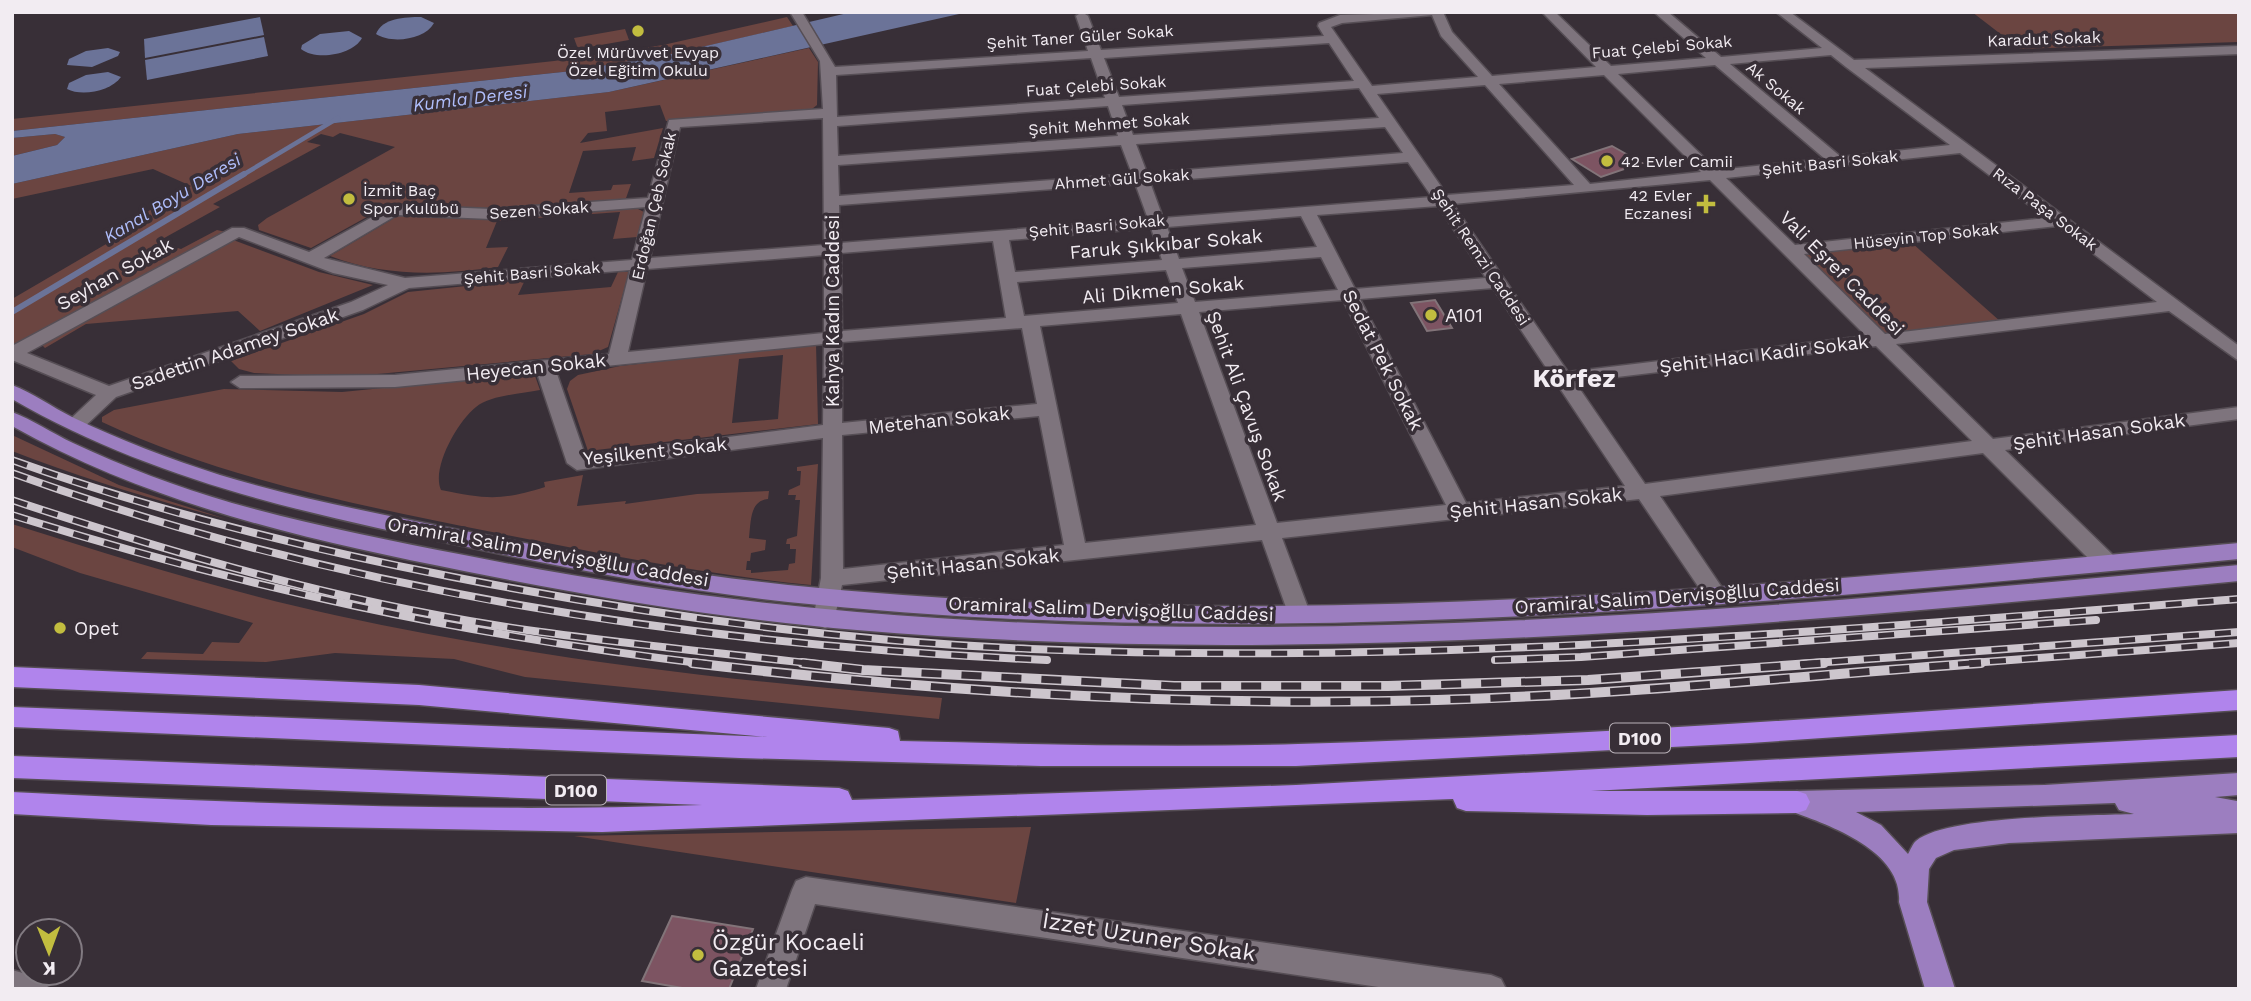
<svg xmlns="http://www.w3.org/2000/svg" width="2251" height="1001" font-family="'Work Sans',sans-serif">
  <rect width="100%" height="100%" fill="#382f37"/>
  <g fill="#6b4541" fill-rule="evenodd">
    <path d="M1972,12H2239V42L2020,49Z"/>
    <path d="M787,17L793,26L671,54L572,71L12,131V119L554,61L663,45Z"/>
    <path d="M625,29L629,40L578,49L574,38Z"/>
    <path d="M809,48L818,62L817,105L812,109L666,121L660,105L605,112L607,131L588,133L580,143L663,128L654,158L632,161L636,147L583,151L569,193L611,190L613,185L631,184L625,201L483,208L392,203L311,248L259,230L258,225L267,218L395,147L340,133L333,137L321,134L307,142L321,145L213,204L220,207L157,242L181,249L217,230L226,232L12,348V299L125,233L118,229L191,186L153,169L12,199V184L238,134L609,92Z"/>
    <path d="M55,134L65,137L57,145L12,156V138Z"/>
    <path d="M632,206L644,212L637,237L613,239L620,212L497,221L486,248L508,247L498,267C440,275 385,277 330,256L401,214L466,219Z"/>
    <path d="M227,240L236,241L319,272L373,285L260,331L238,311L86,324L45,348L42,345Z"/>
    <path d="M1912,243L2001,322L1885,335L1803,254Z"/>
    <path d="M618,272H629L608,347L592,354L345,377L254,373L239,369L231,361L364,314L408,292L525,280L518,295L611,287Z"/>
    <path d="M816,344L818,424L588,451L567,389L570,381L578,375L620,366ZM783,355L778,419L732,423L739,359Z"/>
    <path d="M534,373L540,390C521,394 491,395 476,407C458,421 431,468 441,490C486,499 501,501 545,487L544,482L583,475L577,506L626,501L625,504L697,494L769,491L768,499C750,501 751,520 749,538L766,540L765,550L751,553L750,561H747L746,570H751V573L788,570L789,564L795,563L796,549H790V544H786L787,539L797,536L800,500H795L796,495H788L789,490L800,485L801,471H797V467L818,464L811,585C701,574 591,552 482,530C353,504 222,478 102,422V417L114,410L224,389L342,392Z"/>
    <path d="M12,435L119,485L226,519C153,500 82,478 12,451Z"/>
    <path d="M12,524C120,558 228,592 339,616C538,659 740,682 942,698L939,719L525,677L454,659L335,653L266,662L141,659L147,652L203,654L212,642L239,643L253,623L80,573L12,547Z"/>
    <path d="M1031,827L1016,903L574,836Z"/>
  </g>
  <g fill="#6b7398">
    <path d="M852,12H968L609,92L238,134L12,184V156L57,145L65,137L55,134L12,138V131L572,71L671,54Z"/>
    <path d="M260,17L264,35L145,58L144,39Z"/>
    <path d="M421,17L434,23C425,40 391,44 376,34C382,18 405,17 421,17Z"/>
    <path d="M349,31L362,38C353,55 316,61 301,49L302,45L320,34Z"/>
    <path d="M264,37L268,56L147,80L145,60Z"/>
    <path d="M108,48L120,52L118,56L92,67L67,65L69,59L86,51Z"/>
    <path d="M108,72L121,77C111,91 82,97 67,89L69,83L86,75Z"/>
  </g>
  <g fill="none" stroke-linecap="round" stroke-linejoin="round">
    <path stroke="#6b7398" stroke-width="4.5" d="M241,176L338,118"/>
    <path stroke="#6b7398" stroke-width="6" d="M12,312L244,174"/>
  </g>
  <g fill="#7d5462" stroke="#827479" stroke-width="2">
    <path d="M1612,146L1642,163L1601,177L1572,159Z"/>
    <path d="M1435,300L1452,328L1427,331L1411,303Z"/>
    <path d="M672,916L753,929L729,989H688L642,981Z"/>
  </g>
  <g fill="none" stroke-linecap="round" stroke-linejoin="round">
    <g stroke="#564e55" stroke-width="3">
      <g id="minor">
        <path d="M790,12H802L835,67L1088,51L1076,16L1082,12L1088,16L1101,50L1324,36L1318,26L1319,23L1340,15L1443,12L1452,32L1492,76L1596,67L1542,12H1555L1611,66L1706,58L1654,12H1668L1721,57L1822,48L1776,12H1790L1854,60L2239,46V54L1865,68L2239,346V361L2169,311L1896,344L1993,439L2239,407V419L2005,450L2115,557L2118,563L2115,569H2099L1983,453L1660,496L1727,595L1724,601L1716,603L1708,601L1639,499L1282,538L1310,613L1307,619L1299,622L1291,619L1288,613L1262,540L842,585L833,625L825,628L817,625L813,619L821,578L823,438L577,470L567,463L537,373L395,387L240,388L231,382L240,376L395,375L609,354L630,270L409,288L363,310L116,397L81,430L74,431L64,425L96,395L12,360V346L232,228H244L309,252L394,205L491,209L648,198L669,120L823,109L820,61ZM1432,15L1441,36L1478,77L1372,86L1331,27L1342,23ZM1329,43L1354,81L1119,97L1104,58ZM1831,55L1846,67L1950,145L1841,157L1730,64ZM1091,58L1105,98L837,117L836,75ZM1715,65L1825,159L1717,170L1618,74ZM1604,75L1701,172L1590,184L1499,84ZM1485,85L1574,185L1447,195L1377,94ZM1359,88L1379,118L1133,135L1122,105ZM1108,106L1118,136L838,156L837,126ZM823,118L824,245L650,258L680,127ZM1385,127L1403,153L1147,173L1136,144ZM1121,145L1132,174L839,196L838,165ZM1960,153L2046,218L1795,245L1726,178ZM1408,162L1432,197L1163,218L1150,182ZM1710,180L1866,336L1568,372L1453,204ZM1135,183L1148,219L840,243L839,205ZM1438,206L1486,278L1355,289L1317,215ZM646,207L632,260L405,278L324,258L397,215L491,219ZM1301,216L1317,247L1179,259L1167,227ZM2057,226L2157,302L1885,334L1804,254ZM1151,228L1162,260L1015,272L1009,240ZM239,237L333,273L388,285L351,302L109,386L27,353ZM993,241L1006,318L842,331L841,253ZM824,255V333L628,352L647,269ZM1321,257L1338,290L1195,302L1182,268ZM1166,270L1178,303L1024,316L1017,282ZM1493,288L1625,486L1466,503L1360,299ZM1343,300L1446,505L1277,523L1199,312ZM1181,314L1256,525L1085,543L1040,326ZM1022,328L1037,404L842,423V342ZM824,344L823,425L585,455L556,371ZM1876,346L1972,441L1645,484L1575,382ZM1039,416L1064,545L843,569L842,435Z"/>
        <path d="M806,877L1491,975L1501,979L1506,989H1392L815,904L786,989H756L792,890L796,881Z"/>
        <path d="M12,970L44,979L49,989H12Z"/>
      </g>
    </g>
    <g stroke="#564e55" stroke-width="3">
      <g id="major">
        <path d="M12,385C33,393 52,407 72,417C120,440 170,459 220,475C303,500 390,516 475,533C578,554 683,574 788,585C1268,635 1760,587 2239,543V559C1760,604 1268,653 788,602C679,590 571,569 463,546C307,514 152,480 12,399Z"/>
        <path d="M12,412C33,420 52,433 73,443C124,467 177,487 232,503C308,524 386,540 464,555C594,581 725,601 857,612C1317,651 1781,607 2239,565V581C1781,624 1316,669 857,630C725,619 594,597 464,571C307,540 153,505 12,426Z"/>
        <path d="M2239,773V795L2215,797L2237,801L2239,833L2009,843L1954,850L1936,858L1929,869L1927,902L1955,989H1925L1899,902C1903,849 1825,824 1788,810L1784,802L1788,794L1797,791L2045,785ZM2115,803L2119,810L2134,814C2090,816 1947,815 1916,841C1913,843 1910,851 1908,854L1881,825L1856,812Z"/>
      </g>
    </g>
    <g stroke="#564e55" stroke-width="3">
      <g id="highway">
        <path d="M12,667L419,685L889,728L898,731L900,741C1032,744 1165,748 1298,744C1612,735 1925,711 2239,690V710L1750,743L1296,766H1041L740,758L12,727V707L768,737L419,705L12,687Z"/>
        <path d="M2239,735V757L1591,791H1797L1806,794L1810,802L1806,810L1797,813L1647,815L1466,811L1457,808L1453,799L602,832L211,825L12,814V792C242,803 472,813 702,805L12,778V756L839,788L848,791L852,800L1296,785Z"/>
      </g>
    </g>
    <use href="#minor" fill="#7e747d" fill-rule="evenodd"/>
    <use href="#major" fill="#9c7ec0" fill-rule="evenodd"/>
    <use href="#highway" fill="#b084ec" fill-rule="evenodd"/>
    <g stroke="#cdc6cd" stroke-width="8">
      <g id="rail-far1">
        <path d="M12,460C154,511 300,547 448,576C641,614 835,641 1031,649C1435,666 1837,630 2239,599"/>
        <path d="M12,473C343,593 697,645 1047,660"/>
        <path d="M12,500C171,553 334,600 500,626C605,642 711,652 816,664"/>
        <path d="M12,515C244,588 465,635 707,664"/>
        <path d="M1495,660L1581,657L2096,620"/>
        <path d="M1800,664L2239,632"/>
        <path d="M1958,664L2239,643"/>
      </g>
    </g>
    <g stroke="#cdc6cd" stroke-width="10">
      <g id="rail">
        <path d="M692,663C938,692 1189,707 1437,700C1619,695 1800,676 1981,663"/>
        <path d="M802,663L863,670L1174,686H1388L1588,680L1824,663"/>
      </g>
    </g>
    <use href="#rail-far1" stroke="#382f37" stroke-width="5" stroke-dasharray="16" stroke-linecap="butt"/>
    <use href="#rail" stroke="#382f37" stroke-width="7" stroke-dasharray="20" stroke-linecap="butt"/>
  </g>
  <g fill="#c2bd3f" stroke="#382f37" stroke-width="2.5">
    <circle cx="638" cy="31" r="7"/>
    <circle cx="1607" cy="161" r="7"/>
    <circle cx="349" cy="199" r="7"/>
    <path d="M1702.5 193.5h7v7h7v7h-7v7h-7v-7h-7v-7h7z"/>
    <circle cx="1431" cy="315" r="7"/>
    <circle cx="60" cy="628" r="7"/>
    <circle cx="698" cy="955" r="7"/>
  </g>
  <g text-anchor="middle" dominant-baseline="central" stroke-width="7" stroke-linejoin="round" paint-order="stroke">
    <g font-size="16" fill="#f2ecf2" stroke="#382f37">
      <text transform="translate(1080 37) rotate(-4)">Şehit Taner Güler Sokak</text>
      <text transform="translate(2044 39) rotate(-2)">Karadut Sokak</text>
      <text transform="translate(1662 47) rotate(-5)">Fuat Çelebi Sokak</text>
      <text transform="translate(1096 86) rotate(-4)">Fuat Çelebi Sokak</text>
      <text transform="translate(1776 88) rotate(40)">Ak Sokak</text>
      <text transform="translate(1109 124) rotate(-4)">Şehit Mehmet Sokak</text>
      <text transform="translate(1830 163) rotate(-6)">Şehit Basri Sokak</text>
      <text transform="translate(1122 179) rotate(-4)">Ahmet Gül Sokak</text>
      <text transform="translate(654 206) rotate(-77)">Erdoğan Çeb Sokak</text>
      <text transform="translate(2045 209) rotate(37)">Rıza Paşa Sokak</text>
      <text transform="translate(539 210) rotate(-4)">Sezen Sokak</text>
      <text transform="translate(1097 226) rotate(-5)">Şehit Basri Sokak</text>
      <text transform="translate(1926 236) rotate(-6)">Hüseyin Top Sokak</text>
      <text transform="translate(1481 257) rotate(56)">Şehit Remzi Caddesi</text>
      <text transform="translate(532 273) rotate(-5)">Şehit Basri Sokak</text>
    </g>
    <g font-size="16" fill="#f2ecf2" stroke="#382f37" text-anchor="start">
      <text x="638" y="52" text-anchor="middle">Özel Mürüvvet Evyap<tspan x="638" dy="18">Özel Eğitim Okulu</tspan></text>
      <text x="1621" y="161">42 Evler Camii</text>
      <text x="363" y="190">İzmit Baç<tspan x="363" dy="18">Spor Kulübü</tspan></text>
      <text x="1692" y="195" text-anchor="end">42 Evler<tspan x="1692" dy="18">Eczanesi</tspan></text>
    </g>
    <g font-size="18" font-style="italic" fill="#afbdfa" stroke="#382f37">
      <text transform="translate(470 98) rotate(-7)">Kumla Deresi</text>
      <text transform="translate(172 198) rotate(-31)">Kanal Boyu Deresi</text>
    </g>
    <g fill="#382f37" stroke="#bab3ba" stroke-width="2">
      <rect x="1610" y="723.5" width="60" height="29" rx="5"/>
      <rect x="546" y="775.5" width="60" height="29" rx="5"/>
    </g>
    <g font-size="18" font-weight="bold" fill="#f2ecf2">
      <text x="1640" y="738">D100</text>
      <text x="576" y="790">D100</text>
    </g>
    <g font-size="19" fill="#f2ecf2" stroke="#382f37">
      <text transform="translate(1166 244) rotate(-5)">Faruk Şıkkıbar Sokak</text>
      <text transform="translate(1842 273) rotate(45)">Vali Eşref Caddesi</text>
      <text transform="translate(115 274) rotate(-29)">Seyhan Sokak</text>
      <text transform="translate(1163 290) rotate(-5)">Ali Dikmen Sokak</text>
      <text transform="translate(832 311) rotate(-90)">Kahya Kadın Caddesi</text>
      <text transform="translate(235 349) rotate(-19)">Sadettin Adamey Sokak</text>
      <text transform="translate(1764 354) rotate(-7)">Şehit Hacı Kadir Sokak</text>
      <text transform="translate(1383 360) rotate(63)">Sedat Pek Sokak</text>
      <text transform="translate(536 367) rotate(-6)">Heyecan Sokak</text>
      <text transform="translate(1247 406) rotate(70)">Şehit Ali Çavuş Sokak</text>
      <text transform="translate(939 420) rotate(-6)">Metehan Sokak</text>
      <text transform="translate(2099 432) rotate(-8)">Şehit Hasan Sokak</text>
      <text transform="translate(655 451) rotate(-6)">Yeşilkent Sokak</text>
      <text transform="translate(1536 503) rotate(-6)">Şehit Hasan Sokak</text>
      <text transform="translate(548 552) rotate(10)">Oramiral Salim Dervişoğllu Caddesi</text>
      <text transform="translate(973 564) rotate(-6)">Şehit Hasan Sokak</text>
      <text transform="translate(1677 596) rotate(-4)">Oramiral Salim Dervişoğllu Caddesi</text>
      <text transform="translate(1111 609) rotate(2)">Oramiral Salim Dervişoğllu Caddesi</text>
    </g>
    <g font-size="19" fill="#f2ecf2" stroke="#382f37" text-anchor="start">
      <text x="1445" y="315">A101</text>
      <text x="74" y="628">Opet</text>
    </g>
    <g font-size="23" fill="#f2ecf2" stroke="#382f37">
      <text transform="translate(1149 937) rotate(9)">İzzet Uzuner Sokak</text>
    </g>
    <g font-size="23" fill="#f2ecf2" stroke="#382f37" text-anchor="start">
      <text x="712" y="942">Özgür Kocaeli<tspan x="712" dy="26">Gazetesi</tspan></text>
    </g>
    <g font-size="26" font-weight="bold" fill="#f2ecf2" stroke="#382f37">
      <text x="1574" y="378">Körfez</text>
    </g>
  </g>
  <rect width="2251" height="1001" fill="none" stroke="#f2ecf2" stroke-width="28"/>
  <g transform="translate(49 952) rotate(179)"><circle r="33" fill="#382f37" stroke="#827b82" stroke-width="2"/>
  <path d="M0-5L12 26L0 18L-12 26Z" fill="#c2bd3f"/>
  <text y="-10" font-size="19" font-weight="bold" text-anchor="middle" fill="#f2ecf2">K</text>
  </g>
</svg>
